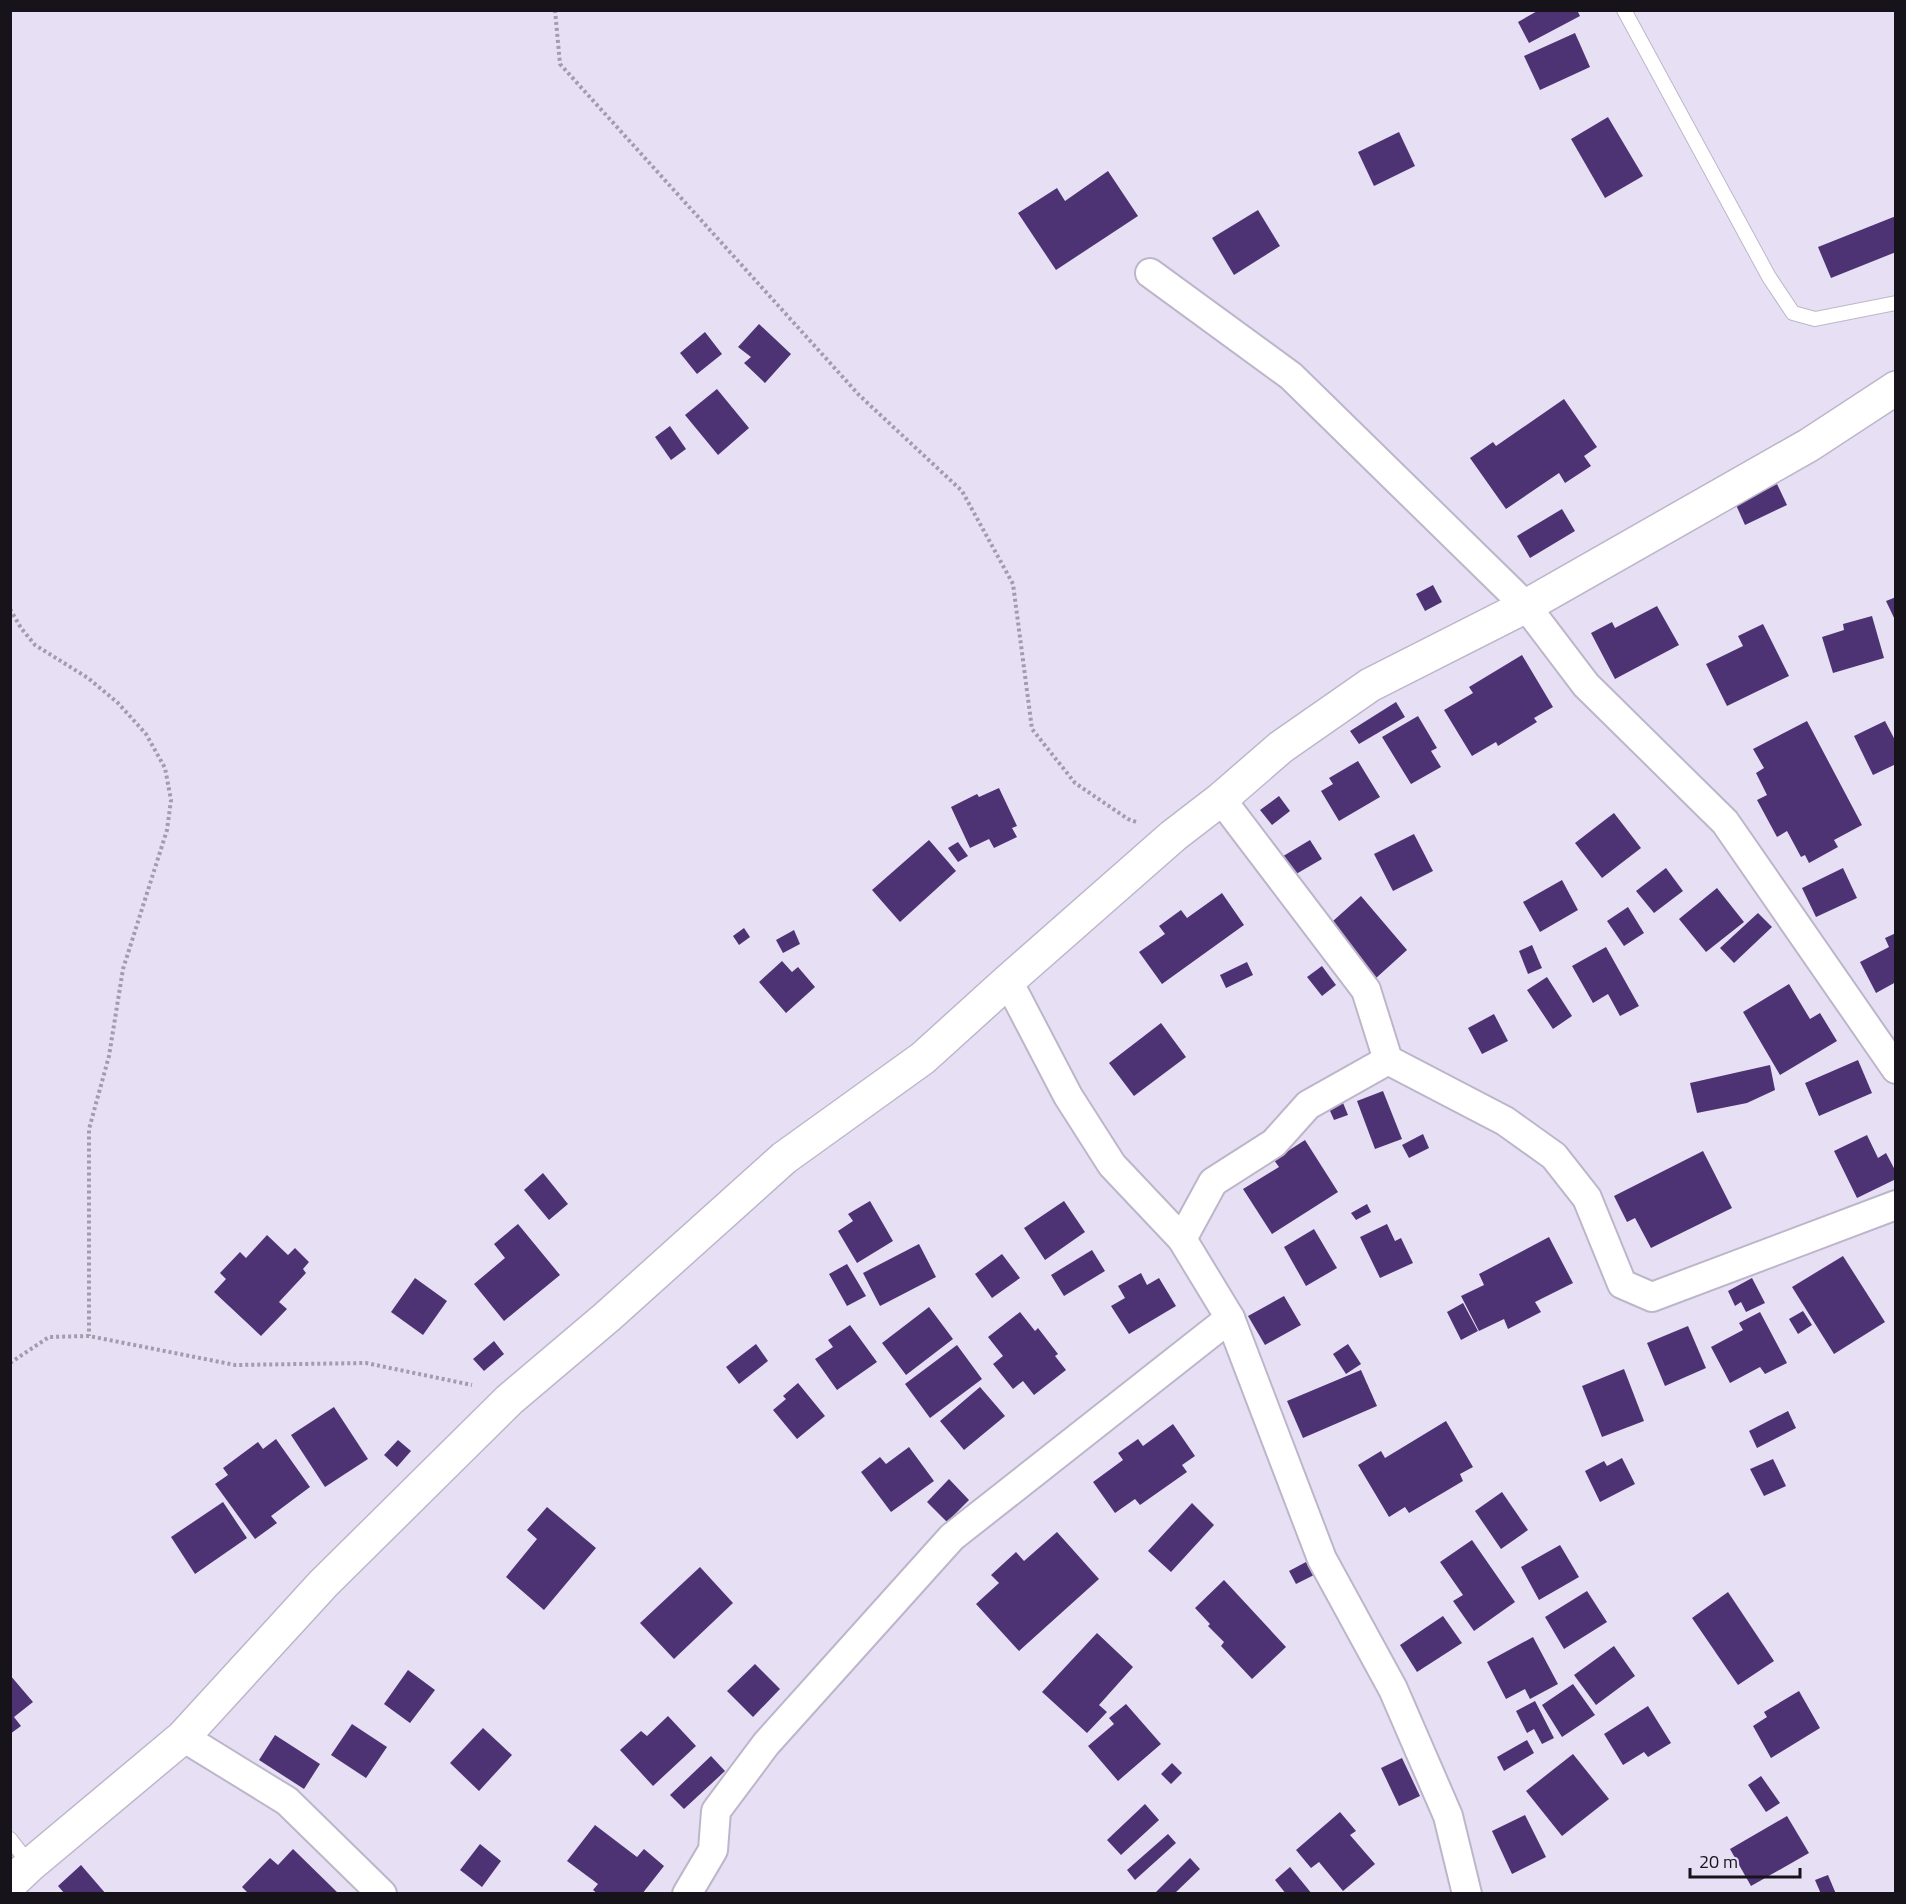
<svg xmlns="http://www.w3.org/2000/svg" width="1906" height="1904" font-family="'Titillium Web',sans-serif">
  <rect width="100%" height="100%" fill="#e7e0f5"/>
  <g fill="#4d3373">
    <path d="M1539,10H1577L1580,16L1529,43L1518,22Z"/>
    <path d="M1575,33L1590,67L1540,90L1524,56Z"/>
    <path d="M1608,117L1643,176L1605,198L1571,139Z"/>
    <path d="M1399,132L1415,166L1374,186L1358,152Z"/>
    <path d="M1108,171L1138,216L1056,270L1018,213L1057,188L1065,201Z"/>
    <path d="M1258,210L1280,246L1234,275L1212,238Z"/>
    <path d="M1896,216V252L1831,278L1818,247Z"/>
    <path d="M759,324L791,354L765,383L744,363L751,357L738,347Z"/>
    <path d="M705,332L722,354L697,374L680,353Z"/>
    <path d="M717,389L749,428L718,455L685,415Z"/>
    <path d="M1564,399L1597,447L1584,456L1591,466L1565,483L1559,473L1506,509L1470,458L1493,442L1496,446Z"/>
    <path d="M670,426L686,449L671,460L655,437Z"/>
    <path d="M1777,484L1787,505L1745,525L1736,505Z"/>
    <path d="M1562,509L1575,531L1530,558L1517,536Z"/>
    <path d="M1433,585L1442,602L1425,611L1416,594Z"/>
    <path d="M1896,597V622L1886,601Z"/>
    <path d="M1657,606L1679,645L1615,679L1591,633L1612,622L1615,628Z"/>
    <path d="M1872,616L1884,658L1833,673L1822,637L1844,630L1843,624Z"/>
    <path d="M1763,624L1789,676L1727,706L1706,664L1743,646L1738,636Z"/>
    <path d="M1522,655L1553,707L1534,718L1537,722L1498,746L1496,742L1472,756L1444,710L1473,693L1469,687Z"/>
    <path d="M1396,702L1405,717L1359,744L1350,731Z"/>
    <path d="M1418,716L1437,748L1431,751L1441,767L1411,784L1382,737Z"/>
    <path d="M1807,721L1862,825L1834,840L1838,847L1809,863L1805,855L1801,857L1787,831L1777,837L1757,800L1767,795L1756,773L1764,768L1753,749Z"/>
    <path d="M1885,721L1896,742V764L1873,775L1854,736Z"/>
    <path d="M1358,761L1380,797L1339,821L1321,791L1333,784L1329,778Z"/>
    <path d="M999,788L1017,826L1012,828L1017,837L994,848L989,839L970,848L951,807L977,794L979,797Z"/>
    <path d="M1279,796L1290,811L1272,825L1260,810Z"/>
    <path d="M1614,813L1641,848L1602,878L1575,843Z"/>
    <path d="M1414,834L1433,871L1393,891L1374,854Z"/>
    <path d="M929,840L956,871L900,922L872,890Z"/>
    <path d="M1310,840L1322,859L1291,877L1280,858Z"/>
    <path d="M958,842L968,856L958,862L948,848Z"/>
    <path d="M1666,868L1683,891L1654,913L1636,891Z"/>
    <path d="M1843,868L1857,898L1816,917L1802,888Z"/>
    <path d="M1562,880L1578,910L1540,932L1523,902Z"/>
    <path d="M1717,888L1744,922L1706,952L1679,919Z"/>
    <path d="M1222,893L1244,925L1162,984L1139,952L1165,934L1159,926L1181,910L1187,918Z"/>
    <path d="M1361,896L1407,950L1375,979L1337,935L1341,931L1333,921Z"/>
    <path d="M1628,907L1644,933L1624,946L1607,921Z"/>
    <path d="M1758,913L1772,927L1734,963L1720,948Z"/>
    <path d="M744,928L750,937L739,945L733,936Z"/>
    <path d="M794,930L800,944L783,953L776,940Z"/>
    <path d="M1896,933V982L1876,993L1860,962L1889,947L1885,938Z"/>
    <path d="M1532,945L1542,968L1528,974L1519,951Z"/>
    <path d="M1606,947L1639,1006L1620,1016L1608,994L1593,1003L1572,966Z"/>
    <path d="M782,961L792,972L798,967L815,987L786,1013L759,982Z"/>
    <path d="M1247,962L1253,975L1226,988L1220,975Z"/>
    <path d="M1322,966L1336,985L1322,996L1307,977Z"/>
    <path d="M1547,977L1572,1016L1553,1029L1527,990Z"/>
    <path d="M1789,984L1810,1019L1820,1013L1837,1041L1780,1075L1743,1012Z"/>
    <path d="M1494,1014L1508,1041L1482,1054L1468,1028Z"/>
    <path d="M1161,1023L1186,1057L1134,1096L1109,1063Z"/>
    <path d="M1858,1060L1872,1093L1819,1116L1805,1083Z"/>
    <path d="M1770,1065L1775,1090L1747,1103L1697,1113L1690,1083Z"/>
    <path d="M1383,1091L1402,1139L1375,1149L1357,1101Z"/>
    <path d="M1341,1098L1348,1115L1334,1120L1327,1104Z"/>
    <path d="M1423,1134L1429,1148L1409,1158L1402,1145Z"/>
    <path d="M1867,1135L1878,1158L1886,1153L1896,1172V1179L1857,1198L1834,1151Z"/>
    <path d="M1305,1140L1338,1192L1272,1234L1243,1189L1279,1167L1274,1160Z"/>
    <path d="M1703,1151L1732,1208L1651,1248L1635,1218L1627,1222L1614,1196Z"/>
    <path d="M543,1173L568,1204L549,1220L524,1190Z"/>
    <path d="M870,1201L893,1241L857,1263L838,1231L853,1221L848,1214Z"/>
    <path d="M1064,1201L1085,1232L1045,1260L1024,1228Z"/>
    <path d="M1367,1204L1371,1212L1356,1220L1351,1213Z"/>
    <path d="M518,1224L560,1275L504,1321L474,1284L505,1258L494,1244Z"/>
    <path d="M1387,1224L1395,1241L1401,1238L1413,1263L1380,1278L1360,1237Z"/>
    <path d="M1314,1229L1337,1268L1306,1286L1284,1247Z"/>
    <path d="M267,1235L288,1255L295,1248L309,1262L303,1269L306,1273L279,1302L287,1309L261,1336L214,1292L226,1279L220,1273L240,1252L246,1258Z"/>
    <path d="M1549,1237L1573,1283L1535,1302L1541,1312L1508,1329L1504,1319L1479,1331L1461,1296L1484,1285L1479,1274Z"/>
    <path d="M919,1244L936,1277L880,1306L863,1273Z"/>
    <path d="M1092,1250L1105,1271L1064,1296L1051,1275Z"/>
    <path d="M1002,1254L1020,1278L992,1298L975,1274Z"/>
    <path d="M1843,1256L1885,1322L1834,1354L1792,1287Z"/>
    <path d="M847,1264L866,1296L847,1306L829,1274Z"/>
    <path d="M1141,1273L1147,1285L1159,1278L1176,1306L1129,1334L1111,1306L1125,1298L1118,1286Z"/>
    <path d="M415,1278L447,1301L423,1335L391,1312Z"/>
    <path d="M1752,1278L1765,1303L1746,1312L1741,1302L1735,1306L1728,1291Z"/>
    <path d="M1284,1296L1301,1325L1265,1345L1248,1316Z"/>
    <path d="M1463,1303L1478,1331L1461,1340L1447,1312Z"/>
    <path d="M929,1307L953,1339L906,1375L882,1343Z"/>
    <path d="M1803,1311L1812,1325L1798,1334L1789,1319Z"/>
    <path d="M1020,1312L1035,1331L1038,1328L1058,1354L1055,1356L1066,1370L1034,1395L1023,1381L1013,1389L993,1364L1003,1356L988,1337Z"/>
    <path d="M1760,1312L1787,1363L1765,1374L1760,1367L1730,1383L1711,1347L1743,1330L1739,1323Z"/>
    <path d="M850,1325L877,1362L837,1390L815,1359L833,1347L828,1340Z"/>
    <path d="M1688,1326L1706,1368L1665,1386L1647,1343Z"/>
    <path d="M494,1341L504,1354L484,1371L473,1359Z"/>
    <path d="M756,1344L768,1361L739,1384L726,1367Z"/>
    <path d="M1348,1344L1361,1364L1346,1374L1333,1354Z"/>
    <path d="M957,1345L982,1379L930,1418L905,1384Z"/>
    <path d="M1624,1369L1644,1421L1602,1437L1582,1386Z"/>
    <path d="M1361,1370L1377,1406L1303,1438L1287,1401Z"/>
    <path d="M798,1383L825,1416L797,1439L773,1410L786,1399L783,1396Z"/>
    <path d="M980,1387L1005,1416L964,1450L940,1421Z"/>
    <path d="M334,1407L368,1459L325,1487L291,1435Z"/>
    <path d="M1788,1411L1796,1428L1757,1448L1749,1431Z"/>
    <path d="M1446,1421L1473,1467L1460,1474L1463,1481L1409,1513L1405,1507L1389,1517L1358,1465L1381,1451L1385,1458Z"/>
    <path d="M1173,1424L1195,1456L1182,1465L1187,1472L1140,1505L1135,1499L1115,1513L1093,1482L1123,1460L1118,1453L1138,1439L1143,1446Z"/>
    <path d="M276,1439L310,1487L271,1516L277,1523L255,1539L215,1484L228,1475L223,1468L258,1442L263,1449Z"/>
    <path d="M398,1440L411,1451L397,1467L384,1455Z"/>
    <path d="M909,1447L934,1481L891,1512L861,1472L880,1457L886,1464Z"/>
    <path d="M1622,1458L1635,1484L1600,1502L1585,1471L1604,1461L1607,1466Z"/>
    <path d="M1773,1459L1786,1486L1764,1496L1750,1469Z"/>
    <path d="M949,1479L969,1500L947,1522L927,1502Z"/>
    <path d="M1502,1492L1528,1530L1501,1549L1475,1511Z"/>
    <path d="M223,1502L247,1538L195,1574L171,1537Z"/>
    <path d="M1192,1503L1214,1525L1171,1572L1148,1551Z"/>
    <path d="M547,1507L596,1548L544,1610L506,1577L537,1539L527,1530Z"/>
    <path d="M1057,1532L1099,1579L1019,1651L976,1604L999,1583L991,1575L1016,1552L1024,1561Z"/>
    <path d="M1472,1540L1515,1602L1474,1631L1453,1601L1463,1595L1440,1562Z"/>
    <path d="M1560,1545L1579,1577L1539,1600L1521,1567Z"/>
    <path d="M1306,1562L1314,1575L1296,1584L1289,1571Z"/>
    <path d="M700,1567L733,1603L674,1659L640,1623Z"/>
    <path d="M1224,1580L1286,1647L1252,1679L1221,1646L1224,1642L1208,1626L1210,1624L1195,1608Z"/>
    <path d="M1587,1591L1607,1622L1564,1649L1545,1617Z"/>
    <path d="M1728,1592L1774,1661L1738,1685L1692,1618Z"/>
    <path d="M1443,1616L1462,1643L1417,1672L1400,1645Z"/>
    <path d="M1097,1633L1133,1667L1099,1705L1107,1712L1087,1733L1042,1692Z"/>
    <path d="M1533,1637L1558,1684L1530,1699L1525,1689L1506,1699L1487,1662Z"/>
    <path d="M1614,1646L1635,1676L1596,1705L1574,1675Z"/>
    <path d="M755,1664L780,1689L753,1717L727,1691Z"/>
    <path d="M408,1670L435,1690L410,1723L384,1704Z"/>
    <path d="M10,1675L33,1702L14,1717L21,1726L10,1734Z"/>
    <path d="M1573,1684L1595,1715L1562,1737L1542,1705Z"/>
    <path d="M1799,1691L1820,1728L1771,1758L1753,1726L1767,1717L1764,1712Z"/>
    <path d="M1535,1701L1554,1738L1542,1744L1534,1729L1527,1733L1516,1711Z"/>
    <path d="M1126,1704L1161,1744L1118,1781L1088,1746L1114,1724L1109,1718Z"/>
    <path d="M1648,1706L1671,1743L1648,1757L1644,1752L1623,1765L1604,1734Z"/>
    <path d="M668,1716L696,1746L653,1786L620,1750L641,1731L647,1736Z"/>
    <path d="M352,1724L387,1747L366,1778L331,1755Z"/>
    <path d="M483,1728L512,1755L479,1791L450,1763Z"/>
    <path d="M275,1735L320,1764L304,1789L259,1760Z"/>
    <path d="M1527,1740L1534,1753L1504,1771L1497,1757Z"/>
    <path d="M1573,1754L1609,1799L1562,1836L1526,1791Z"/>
    <path d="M711,1756L725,1771L684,1809L670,1795Z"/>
    <path d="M1402,1758L1420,1796L1399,1806L1381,1768Z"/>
    <path d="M1172,1763L1182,1773L1171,1784L1161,1774Z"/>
    <path d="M1761,1776L1780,1803L1766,1812L1748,1785Z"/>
    <path d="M1145,1804L1159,1820L1121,1855L1107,1840Z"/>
    <path d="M1340,1812L1356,1831L1350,1835L1375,1864L1343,1891L1319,1862L1311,1868L1296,1850Z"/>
    <path d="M1525,1815L1546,1857L1512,1874L1492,1831Z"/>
    <path d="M1787,1816L1809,1853L1751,1886L1730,1849Z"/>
    <path d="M595,1825L637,1857L644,1849L664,1866L642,1894H598L593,1890L598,1884L567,1861Z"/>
    <path d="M1168,1834L1176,1843L1135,1880L1127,1870Z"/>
    <path d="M480,1844L501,1861L482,1887L460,1870Z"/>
    <path d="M293,1849L339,1894H249L242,1887L270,1858L278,1865Z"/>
    <path d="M1190,1858L1200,1869L1174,1894H1154Z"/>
    <path d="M81,1865L106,1894H65L58,1886Z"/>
    <path d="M1290,1867L1312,1894H1286L1275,1880Z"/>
    <path d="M1828,1875L1836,1894H1821L1815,1880Z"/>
  </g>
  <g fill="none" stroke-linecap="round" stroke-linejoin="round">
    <g stroke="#bdb6ca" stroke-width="16">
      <g id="lane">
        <path d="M1624,10L1769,277L1793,313L1815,319L1896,303"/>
        <path d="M10,1839L30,1865"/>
      </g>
    </g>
    <g stroke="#bdb6ca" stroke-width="32">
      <g id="street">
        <path d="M1150,273L1291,376L1526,606L1586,685L1725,822L1896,1069"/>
        <path d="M1221,799L1366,990L1388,1060"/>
        <path d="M1008,981L1068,1096L1112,1165L1182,1239L1230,1318L1322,1559L1393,1689L1448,1816L1467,1894"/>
        <path d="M1182,1239L1213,1182L1274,1143L1308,1105L1388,1060L1505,1121L1554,1156L1587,1198L1622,1284L1652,1297L1896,1205"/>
        <path d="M183,1737L287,1801L382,1894"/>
        <path d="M687,1894L713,1850L716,1811L766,1744L952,1537L1230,1318"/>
      </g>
    </g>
    <g stroke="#bdb6ca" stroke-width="36">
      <path id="secondary" d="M10,1884L30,1865L183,1737L323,1584L509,1400L607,1317L784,1158L923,1058L1008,981L1173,836L1221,799L1281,747L1370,685L1526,606L1809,445L1896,388"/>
    </g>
    <g stroke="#a29cad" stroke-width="4" stroke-dasharray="3 3" stroke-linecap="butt">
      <path d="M555,10L560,64L859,395L962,491L1013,584L1032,729L1075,783L1128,819L1136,822"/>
      <path d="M10,609L21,628L35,645L88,678L118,703L146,734L165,768L171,800L167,830L123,969L109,1056L89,1129V1336"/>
      <path d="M10,1363L49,1337L89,1336L235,1365L366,1363L472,1385"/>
    </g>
    <use href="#lane" stroke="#fff" stroke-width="14"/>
    <use href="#street" stroke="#fff" stroke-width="28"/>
    <use href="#secondary" stroke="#fff" stroke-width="33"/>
  </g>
  <rect width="1906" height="1904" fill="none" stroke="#16131a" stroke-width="24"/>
  <path d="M1690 1868v9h110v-9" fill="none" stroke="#16131a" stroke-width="3"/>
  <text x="1699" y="1868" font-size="18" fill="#16131a" stroke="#e7e0f5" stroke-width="4.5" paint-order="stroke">20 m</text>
</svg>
